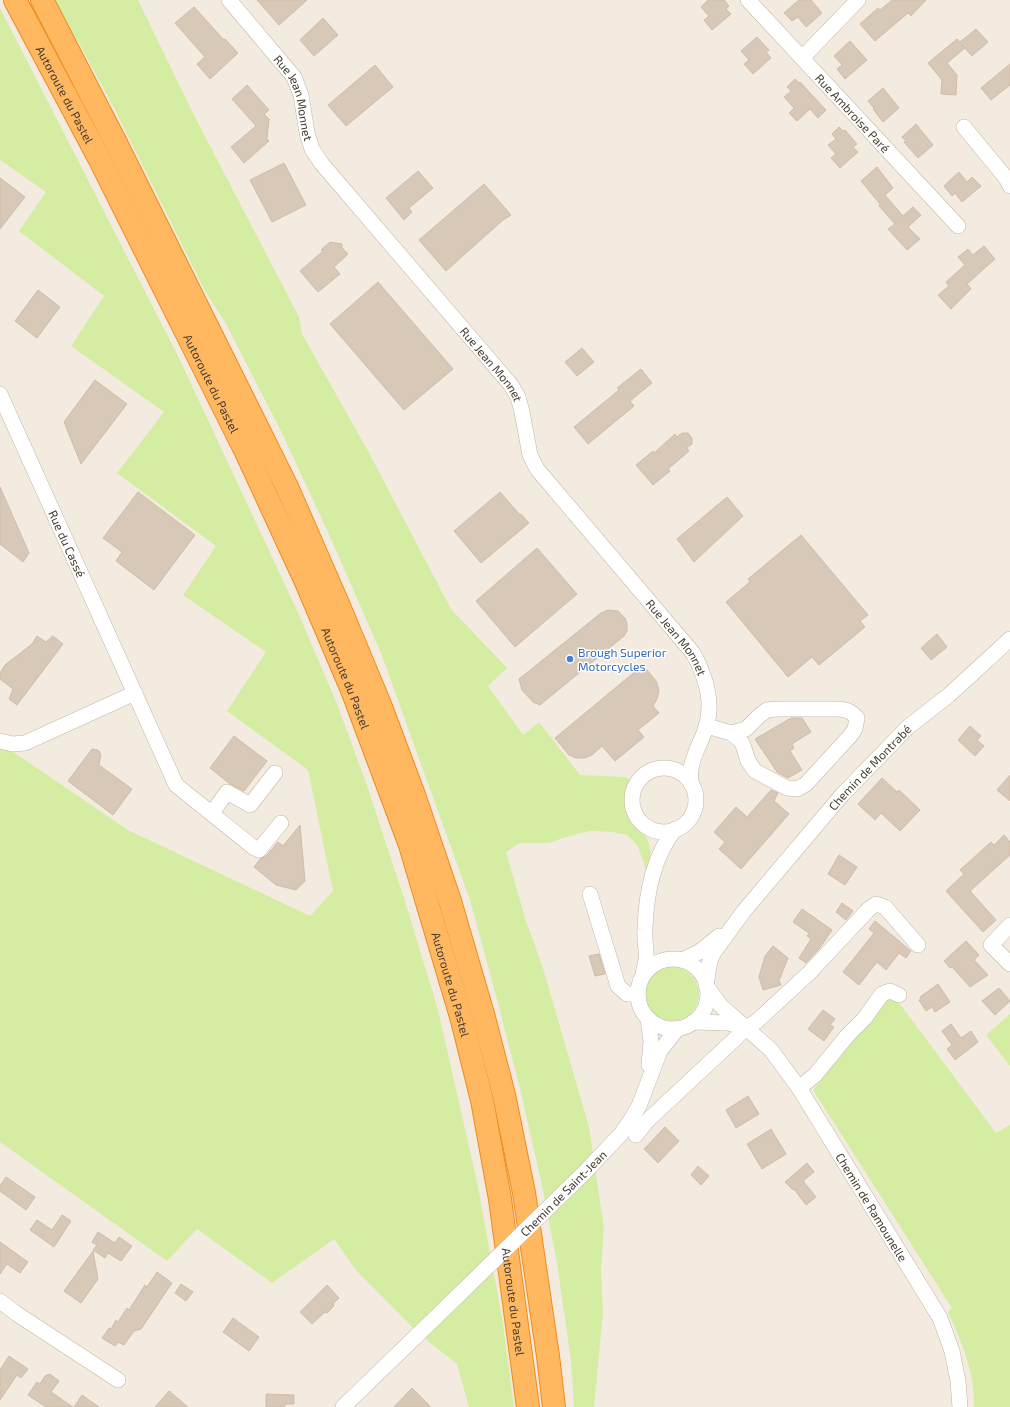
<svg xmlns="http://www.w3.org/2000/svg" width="1010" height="1407" font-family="'Exo 2',sans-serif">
  <rect width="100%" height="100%" fill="#f3ebe0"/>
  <g fill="#d4eda3">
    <path d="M53,0H138L195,117L299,317L302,334L367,449L451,609L507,668L488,686L523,735L539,722L580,775L626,777L631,781C630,784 627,788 627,792C625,802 630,817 636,825C640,830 645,833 647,839C653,852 650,864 647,876L644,863L637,845L627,835L612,832L589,831L563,838L549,843H520L506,852L526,921L543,968L589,1127L604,1228L601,1271L603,1313L594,1407H574L571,1361L557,1263L543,1190L523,1101L498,1003L470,900L381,653L327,530L282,433L226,324L204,289L113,106L81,47Z"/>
    <path d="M0,8L179,358L300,617L337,704L364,777L405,901L438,1010L477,1182L502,1317L514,1407H469L457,1364L419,1334L356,1270L334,1239L272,1283L197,1229L167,1261L0,1142V743L128,830L310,916L333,891L308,770L227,711L266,652L183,595L216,546L117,473L164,412L71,346L104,296L19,231L46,192L0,160Z"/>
    <circle cx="672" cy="994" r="27"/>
    <path d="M884,998H890L900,1004L996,1133L1010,1125V1407H974C975,1373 962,1342 948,1312L952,1308L813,1090Z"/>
    <path d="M1010,1014V1066L986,1035Z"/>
  </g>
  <g fill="#d8c8b8" stroke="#d1bca7">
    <path d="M257,0H307L279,25Z"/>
    <path d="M708,0H724L729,6L726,9L731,14L712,30L704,20L709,16L701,7Z"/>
    <path d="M799,0H811L822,13L806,27L798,17L792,21L784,13Z"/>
    <path d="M892,0H926L911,16L908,13L875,41L860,24L878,8L880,10Z"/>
    <path d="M194,7L224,40L225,39L238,53L210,79L197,64L205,57L175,23Z"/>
    <path d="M323,18L338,35L314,56L300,40Z"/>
    <path d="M976,29L988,42L972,56L961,44L965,48L947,63L957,75L956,95L941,94L942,80L928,63L957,39L960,42Z"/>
    <path d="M757,37L769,50L766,52L771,58L753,74L744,64L749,60L741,51Z"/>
    <path d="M850,41L867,60L845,79L837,69L842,65L834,56Z"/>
    <path d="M1010,64V85L991,100L981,88Z"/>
    <path d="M375,65L393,87L346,126L328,105Z"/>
    <path d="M795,79L799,83L800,82L826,110L818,118L810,109L797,121L789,113L794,108L784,97L791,91L787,87Z"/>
    <path d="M247,85L269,110L264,114L269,119L267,139L269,141L244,163L231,147L256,126L232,99Z"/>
    <path d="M883,88L899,108L883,122L873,109L874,108L868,101Z"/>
    <path d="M916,124L933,145L918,158L904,142L906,141L902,137Z"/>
    <path d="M839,127L843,131L845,130L857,144L853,147L858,152L840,168L831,158L836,154L828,145L836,139L832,134Z"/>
    <path d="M284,163L306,205L272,222L250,180Z"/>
    <path d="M877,167L893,188L885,195L903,216L913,207L921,215L908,227L920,239L907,250L888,229L895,224L879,206L880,204L861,181Z"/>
    <path d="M418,171L433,188L409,208L412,212L404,220L386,198Z"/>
    <path d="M959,172L967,182L972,177L981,186L962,202L955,193L952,196L944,186Z"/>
    <path d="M0,178L25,197L0,229Z"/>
    <path d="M484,184L511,215L503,220L446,271L419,240Z"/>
    <path d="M330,242L342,244V248L348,254L334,267L340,274L318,292L300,271L323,251L321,250Z"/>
    <path d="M984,246L995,259L967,284L971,289L951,309L938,295L949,286L946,282L965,265L958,257L968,249L973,255Z"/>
    <path d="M378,282L453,369L404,410L330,324Z"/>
    <path d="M38,290L60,307L37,338L15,321Z"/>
    <path d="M582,348L594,362L577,376L565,362Z"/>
    <path d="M641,369L652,383L630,401L634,406L588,444L574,427L619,390L617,388Z"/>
    <path d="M95,380L127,404L81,464L64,422Z"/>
    <path d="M682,433H688L692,438V444L687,448L689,451L668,469L670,471L653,485L636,465L653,451L654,453L675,434L677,437Z"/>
    <path d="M0,487L29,553L23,562L0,544Z"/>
    <path d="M138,492L195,535L154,590L116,561L122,552L103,538Z"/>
    <path d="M500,492L520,515L521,514L529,523L481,563L454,531Z"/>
    <path d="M727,497L743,516L694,562L677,539Z"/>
    <path d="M801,535L868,615L860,621L865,627L819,665L812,657L788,677L726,602L750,582L748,579Z"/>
    <path d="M537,548L577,594L515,647L476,601Z"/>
    <path d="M608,610L618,611L625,618L627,624V631L624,636L540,705L533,702L522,690L519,679L601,613Z"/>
    <path d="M937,634L947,647L931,660L921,648Z"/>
    <path d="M37,636L46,642L53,636L63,644L17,705L9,699L13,689L0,679V673L5,665L32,644Z"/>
    <path d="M643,665L656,681L659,690L657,699L653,706L659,713L638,730L644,737L615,761L602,746L592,755L585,758H576L569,755L555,738Z"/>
    <path d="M791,718H802L811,732L792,744L794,748L790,751L802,770L788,778L777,772L755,739Z"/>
    <path d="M970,726L981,736L977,740L984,746L975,756L958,740Z"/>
    <path d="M234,736L267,761L244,791L230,784L210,768Z"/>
    <path d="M92,749L98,750L101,754L99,765L132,789L113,815L68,781Z"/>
    <path d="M1010,775V801L997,790Z"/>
    <path d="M882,778L897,792L899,790L920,810L900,831L881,813L875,820L858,804Z"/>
    <path d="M771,790L778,793L774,801L789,814L741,869L719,849L725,842L714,832L736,807L747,817Z"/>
    <path d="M300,825L305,881L296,890L276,885L254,867L261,858L266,856L278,842L283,846Z"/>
    <path d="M1004,835L1010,842V855L970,891L996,920L983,932L946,891L964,874L960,870L991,842L994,845Z"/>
    <path d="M839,855L857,867L845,885L828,874Z"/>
    <path d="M842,903L853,911L846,920L836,912Z"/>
    <path d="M802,909L832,930L819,949L806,963L799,958L811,939L807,936L809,933L793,922Z"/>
    <path d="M875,921L911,951L906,958L899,953L886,970L877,962L859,985L843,972L874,933L869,929Z"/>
    <path d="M966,941L979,955L974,960L988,975L970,987L952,967L950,968L944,961Z"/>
    <path d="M773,946L788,958L779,981L781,985L763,990L759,977L765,956Z"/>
    <path d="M599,954L605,974L595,976L589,956Z"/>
    <path d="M938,984L950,1002L935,1012L932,1007L926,1011L919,1000L921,999L920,997Z"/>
    <path d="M999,988L1010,1001L995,1015L982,1001Z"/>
    <path d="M823,1010L835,1019L830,1025L834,1027L824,1041L808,1029Z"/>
    <path d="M951,1024L961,1038L971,1031L978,1042L955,1060L947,1049L952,1045L942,1031Z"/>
    <path d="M748,1096L759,1114L736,1128L726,1110Z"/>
    <path d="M665,1127L679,1141L658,1163L644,1149Z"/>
    <path d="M771,1129L786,1154L762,1169L747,1144Z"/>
    <path d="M807,1163L814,1172L803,1181L816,1197L806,1205L794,1189L793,1190L785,1182Z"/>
    <path d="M698,1166L709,1176L701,1185L691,1175Z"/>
    <path d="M6,1177L35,1197L26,1210L0,1191V1186Z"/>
    <path d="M62,1215L71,1221L54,1247L30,1230L37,1220L52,1230Z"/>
    <path d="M98,1232L115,1243L119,1237L132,1246L121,1261L108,1253L105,1258L93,1250L97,1245L92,1242Z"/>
    <path d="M0,1242L28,1262L20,1273L7,1264L0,1274Z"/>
    <path d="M93,1251L98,1279L81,1303L64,1291Z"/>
    <path d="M157,1272L172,1283L141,1329L134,1331L124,1345L118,1342L115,1346L102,1338L109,1328L111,1329L116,1320L118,1322L127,1308L129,1310L145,1285L147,1287Z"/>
    <path d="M181,1284L193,1292L186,1301L175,1293Z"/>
    <path d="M327,1285L339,1298L333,1304L334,1306L327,1313L325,1312L312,1324L300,1312Z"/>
    <path d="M233,1318L259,1337L249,1351L223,1332Z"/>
    <path d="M9,1356L28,1369L21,1378L17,1375L0,1400V1370Z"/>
    <path d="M50,1374L59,1381L51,1392L73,1407H46L28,1395L37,1382L40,1384L45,1376Z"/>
    <path d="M412,1388L431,1407H394Z"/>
    <path d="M169,1391L175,1396L188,1407H155Z"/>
    <path d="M266,1394L294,1395V1404H285V1407H266Z"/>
    <path d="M82,1395L99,1407H74Z"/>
  </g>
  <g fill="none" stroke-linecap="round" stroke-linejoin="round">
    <g stroke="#c1b5a5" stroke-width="16">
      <g id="minor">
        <path id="s1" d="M229,0L294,77L301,95L307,133L312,149L322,164L511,385L518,397L522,412L530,455L537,469L693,653C705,675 714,702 706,727C702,741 693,754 691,769C690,773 691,779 691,784"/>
        <path id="s2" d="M748,0L958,226"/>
        <path d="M802,58L858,0"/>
        <path d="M964,127L1006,178L1010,186"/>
        <path id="s3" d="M0,394L176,785L253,847L259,850L281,823"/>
        <path d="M707,726L731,733L746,729L759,716L767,710L777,709H839C847,710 851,711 857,718L855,729L850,736L806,784L797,789L787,788L755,771L748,761L743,745L740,740L731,733"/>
        <path d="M0,741L13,744L25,743L135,693"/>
        <circle cx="664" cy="800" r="32"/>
        <path d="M212,813L227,792L250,805L275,773"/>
        <path d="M590,894L618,986L627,994H638"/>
        <path d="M1010,925L991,945L1010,964"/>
        <circle cx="673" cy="994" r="35"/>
        <path d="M682,960L699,952L719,936"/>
        <path d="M643,975C644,970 645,965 646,960C647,949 644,939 645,929C646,894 653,857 675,829"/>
        <path id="s4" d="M706,985L710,960L714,952L744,911L842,795L908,727L949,695L1010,639"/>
        <path id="s5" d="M707,987L721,1006L771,1050L799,1088L940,1318L952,1351L958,1381L960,1407"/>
        <path d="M648,1018L651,1042L649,1065"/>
        <path d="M693,1022L728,1023L744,1027"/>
        <path d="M799,1088L815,1075L847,1036L864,1019L882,994L890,991L899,995"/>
        <path d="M636,1135L647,1121L736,1038L745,1028L756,1022L809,973L869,909L876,904L885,907L918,945"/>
        <path d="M584,1173L621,1134L630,1121L639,1106L660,1051L678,1028"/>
        <path d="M0,1301L17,1314L118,1380"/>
        <path d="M343,1407L436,1317"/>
      </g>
    </g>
    <g stroke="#ef8b1e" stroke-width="24">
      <g id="highway">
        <path id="s6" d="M15,0L99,158L246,452L306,582L352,690L410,845L462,1020L482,1100L500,1199L528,1407"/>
        <path d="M42,0L115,141L287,487L339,606L381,707L414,795L450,901L483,1014L504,1095L524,1193L548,1356L554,1407"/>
      </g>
    </g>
    <use href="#minor" stroke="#fff" stroke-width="15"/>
    <use href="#highway" stroke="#ffb85f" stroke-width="22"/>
    <g stroke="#c1b5a5" stroke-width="16" stroke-linecap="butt">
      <path id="minor-bridge" d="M436,1317L584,1173"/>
    </g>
    <use href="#minor-bridge" stroke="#fff" stroke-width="15"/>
  </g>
  <circle fill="#3f7fe0" stroke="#fff" stroke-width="1.5" cx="570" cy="659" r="4"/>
  <g text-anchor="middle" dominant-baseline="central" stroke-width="3" stroke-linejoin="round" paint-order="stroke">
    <g font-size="12" fill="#443b31" stroke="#fff">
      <text stroke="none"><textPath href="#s6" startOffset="107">Autoroute du Pastel</textPath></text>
      <text stroke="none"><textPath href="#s1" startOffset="120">Rue Jean Monnet</textPath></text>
      <text stroke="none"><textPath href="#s2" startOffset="154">Rue Ambroise Paré</textPath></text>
      <text stroke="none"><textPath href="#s1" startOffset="456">Rue Jean Monnet</textPath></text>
      <text stroke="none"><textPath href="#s6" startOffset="431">Autoroute du Pastel</textPath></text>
      <text stroke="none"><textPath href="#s3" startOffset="164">Rue du Cassé</textPath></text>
      <text stroke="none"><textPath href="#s1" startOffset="792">Rue Jean Monnet</textPath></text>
      <text stroke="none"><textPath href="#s6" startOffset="755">Autoroute du Pastel</textPath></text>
      <text stroke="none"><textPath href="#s4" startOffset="276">Chemin de Montrabé</textPath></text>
      <text stroke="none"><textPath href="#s6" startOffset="1079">Autoroute du Pastel</textPath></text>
      <text transform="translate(563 1193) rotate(-45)">Chemin de Saint-Jean</text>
      <text stroke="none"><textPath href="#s5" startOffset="277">Chemin de Ramounelle</textPath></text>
      <text stroke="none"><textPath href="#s6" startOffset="1403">Autoroute du Pastel</textPath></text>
    </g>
    <g font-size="12" fill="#366cbe" stroke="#fff" text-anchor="start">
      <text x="578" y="652">Brough Superior<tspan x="578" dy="14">Motorcycles</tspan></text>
    </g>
  </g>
</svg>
